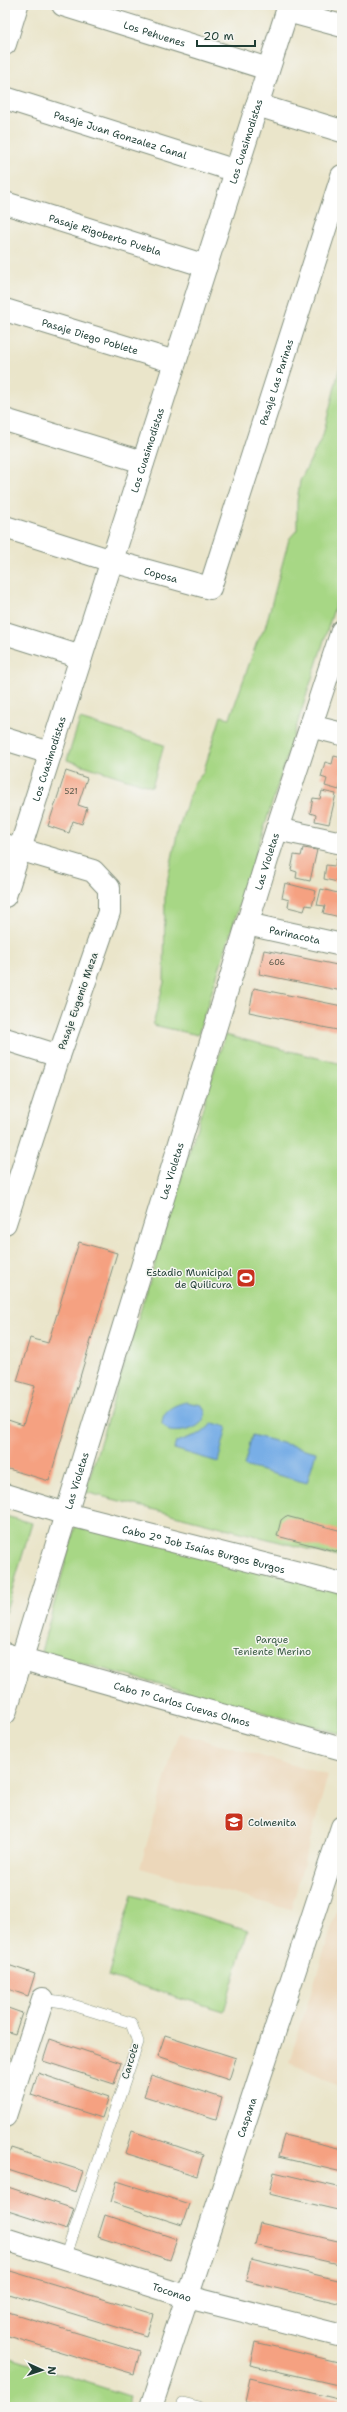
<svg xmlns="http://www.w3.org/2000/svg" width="347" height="2412" font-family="'Shantell Sans',sans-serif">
  <rect width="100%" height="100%" fill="#f6f6f2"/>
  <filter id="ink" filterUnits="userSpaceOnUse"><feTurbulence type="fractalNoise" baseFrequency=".025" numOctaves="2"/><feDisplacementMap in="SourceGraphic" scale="8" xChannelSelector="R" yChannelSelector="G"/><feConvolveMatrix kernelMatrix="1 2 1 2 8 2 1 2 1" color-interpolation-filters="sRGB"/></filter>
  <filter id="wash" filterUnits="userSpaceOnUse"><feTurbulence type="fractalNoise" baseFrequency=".012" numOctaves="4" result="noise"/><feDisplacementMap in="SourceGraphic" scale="16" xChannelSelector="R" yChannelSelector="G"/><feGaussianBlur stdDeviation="0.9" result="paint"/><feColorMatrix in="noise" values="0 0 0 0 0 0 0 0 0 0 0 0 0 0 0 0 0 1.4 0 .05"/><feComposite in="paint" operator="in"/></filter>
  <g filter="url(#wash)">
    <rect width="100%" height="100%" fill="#eae5ca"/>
    <g fill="#ecd7ba">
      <path d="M178,1733L328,1775L291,1910L140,1868Z"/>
      <path d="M342,1895V2088L289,2062Z"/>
    </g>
    <g fill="#a7d785" stroke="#638a5c">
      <path d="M342,358V584L198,1035L153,1025L164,982L165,892L178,830L193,785L203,773L221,716L230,718L257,642L265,628L289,539L297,530V501L300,481L323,435Z"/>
      <path d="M80,719L164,745L152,787L67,760Z"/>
      <path d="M225,1035L342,1064V1558L85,1492Z"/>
      <path d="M5,1516L32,1523L5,1614Z"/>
      <path d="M76,1523L342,1592V1734L41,1652Z"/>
      <path d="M132,1895L248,1930L224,2011L108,1976Z"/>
      <path d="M5,2356L129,2396L126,2407H5Z"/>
    </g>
    <g fill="#78aee6" stroke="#4c768d">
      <path d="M186,1402L202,1405L205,1411C206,1429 182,1433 169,1431L162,1424C162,1410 174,1405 186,1402Z"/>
      <path d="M213,1423L227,1427L218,1462L174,1449L176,1442L202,1433Z"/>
      <path d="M252,1435L316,1452L307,1483L244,1466Z"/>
    </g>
    <g id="blocks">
      <g fill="#f5a181">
        <path d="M334,756L342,758V779L339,790L325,786L327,779L321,777L325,762L332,764Z"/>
        <path d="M66,771L87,778L78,805L87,808L82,824L73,821L69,833L48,826Z"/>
        <path d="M322,791L336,794L329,824L315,821L316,815L310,813L313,798L320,799Z"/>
        <path d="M303,848L317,850L310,881L296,878L297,872L291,870L294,855L301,856Z"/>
        <path d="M336,859L342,860V883L324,879L326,865L335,866Z"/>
        <path d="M285,883L316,891L312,906L306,905L304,911L288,907L289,900L282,898Z"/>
        <path d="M321,889L342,894L340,917L323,913L325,906L317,905Z"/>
        <path d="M264,950L342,966V991L259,974Z"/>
        <path d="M254,988L342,1006V1031L249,1012Z"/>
        <path d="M79,1242L117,1253L49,1481L5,1468V1430L8,1420L23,1425L35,1386L17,1381L30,1338L48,1343Z"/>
        <path d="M286,1516L342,1531V1553L277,1536L281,1520Z"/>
        <path d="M5,1964L35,1974L28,1996L5,1988Z"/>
        <path d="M5,2007L22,2013L15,2034L5,2031Z"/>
        <path d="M165,2035L236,2058L229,2080L158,2056Z"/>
        <path d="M50,2039L121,2063L114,2084L43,2061Z"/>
        <path d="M5,2055L10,2057L5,2070Z"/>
        <path d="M38,2073L109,2097L102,2118L31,2095Z"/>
        <path d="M151,2075L222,2098L216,2119L144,2096Z"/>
        <path d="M132,2131L203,2155L197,2176L125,2153Z"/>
        <path d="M284,2135L342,2149V2172L278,2157Z"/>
        <path d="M11,2148L83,2171L76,2192L5,2169Z"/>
        <path d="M274,2172L342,2188V2211L269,2194Z"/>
        <path d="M117,2181L189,2204L182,2225L111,2202Z"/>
        <path d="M5,2186L74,2209L67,2230L5,2210Z"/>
        <path d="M105,2215L177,2239L170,2260L98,2237Z"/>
        <path d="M260,2223L342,2242V2265L255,2245Z"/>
        <path d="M251,2259L342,2281V2304L246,2281Z"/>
        <path d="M7,2270L153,2314L146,2336L5,2293Z"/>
        <path d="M5,2311L140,2352L134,2374L5,2335Z"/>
        <path d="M255,2342L342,2363V2386L250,2365Z"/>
        <path d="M250,2378L342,2400V2407H272L245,2401Z"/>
      </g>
    </g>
  </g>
  <g filter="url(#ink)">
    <use href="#blocks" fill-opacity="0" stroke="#84917f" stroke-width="1"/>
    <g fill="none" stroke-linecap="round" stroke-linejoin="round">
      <g stroke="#84917f" stroke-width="12">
        <g id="lane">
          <path d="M43,1999L63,2002L131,2023L138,2042L65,2258"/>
          <path d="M183,2403L199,2407"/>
        </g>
      </g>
      <g stroke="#84917f" stroke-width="24">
        <g id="street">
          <path id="s1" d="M63,5L268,69"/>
          <path d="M287,11L342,26"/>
          <path d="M5,44L17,5"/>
          <path id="s2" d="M5,98L236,171"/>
          <path d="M257,105L342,131"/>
          <path id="s3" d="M5,203L206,266"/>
          <path id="s4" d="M5,310L175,362"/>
          <path d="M5,420L143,462"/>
          <path id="s5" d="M5,527L112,561L210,588L342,176"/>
          <path d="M5,633L81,657"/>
          <path d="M310,726L342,734"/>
          <path d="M5,739L50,753"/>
          <path d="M277,829L342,843"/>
          <path d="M5,845L93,871L109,888V912L59,1056L5,1223"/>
          <path id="s6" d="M5,896L289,5"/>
          <path id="s7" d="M247,924L342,945"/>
          <path d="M5,1039L59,1056"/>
          <path id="s8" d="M5,1495L66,1514L342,1584"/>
          <path id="s9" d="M5,1654L342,1749"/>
          <path id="s10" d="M5,1713L269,853L342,631"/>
          <path d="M5,2116L43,1999"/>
          <path id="s11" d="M5,2239L188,2297L342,2336"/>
          <path id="s12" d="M151,2407L342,1827"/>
        </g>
      </g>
      <use href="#lane" stroke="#fff" stroke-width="11"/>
      <use href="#street" stroke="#fff" stroke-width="22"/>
    </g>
  </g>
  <defs>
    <g id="stadium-square" transform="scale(1)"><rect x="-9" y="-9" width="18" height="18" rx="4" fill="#c8321e" stroke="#f6f6f2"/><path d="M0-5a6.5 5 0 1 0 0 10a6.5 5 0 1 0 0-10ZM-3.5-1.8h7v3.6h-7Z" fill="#fff"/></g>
    <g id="school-square" transform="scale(1)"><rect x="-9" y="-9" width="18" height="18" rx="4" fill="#c8321e" stroke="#f6f6f2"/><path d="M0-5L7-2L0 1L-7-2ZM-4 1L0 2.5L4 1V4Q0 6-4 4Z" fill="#fff"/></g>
  </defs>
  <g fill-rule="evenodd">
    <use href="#stadium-square" x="246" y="1278"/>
    <use href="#school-square" x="234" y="1822"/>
  </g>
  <g text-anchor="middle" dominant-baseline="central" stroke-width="3" stroke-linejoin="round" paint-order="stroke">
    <g font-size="8" fill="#545647">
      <text x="71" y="791">521</text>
      <text x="277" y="962">606</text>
    </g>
    <g font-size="10" fill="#1f3d34" stroke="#f6f6f2">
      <text stroke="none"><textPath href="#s1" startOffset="96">Los Pehuenes</textPath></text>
      <text stroke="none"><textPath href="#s2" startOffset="121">Pasaje Juan Gonzalez Canal</textPath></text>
      <text stroke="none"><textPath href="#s6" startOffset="792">Los Cuasimodistas</textPath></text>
      <text stroke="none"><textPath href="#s3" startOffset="105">Pasaje Rigoberto Puebla</textPath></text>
      <text stroke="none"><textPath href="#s4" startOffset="89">Pasaje Diego Poblete</textPath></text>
      <text stroke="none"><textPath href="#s5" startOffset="430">Pasaje Las Parinas</textPath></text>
      <text stroke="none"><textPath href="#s6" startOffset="468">Los Cuasimodistas</textPath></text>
      <text stroke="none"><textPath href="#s5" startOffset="163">Coposa</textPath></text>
      <text stroke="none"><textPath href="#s6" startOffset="144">Los Cuasimodistas</textPath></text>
      <text stroke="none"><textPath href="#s10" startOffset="891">Las Violetas</textPath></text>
      <text stroke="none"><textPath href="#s7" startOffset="49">Parinacota</textPath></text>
      <text transform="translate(78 1001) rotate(-71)">Pasaje Eugenio Meza</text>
      <text stroke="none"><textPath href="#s10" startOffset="567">Las Violetas</textPath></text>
      <text stroke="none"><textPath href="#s10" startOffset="243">Las Violetas</textPath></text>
      <text stroke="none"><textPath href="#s8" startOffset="206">Cabo 2° Job Isaías Burgos Burgos</textPath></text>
      <text stroke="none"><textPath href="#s9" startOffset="184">Cabo 1° Carlos Cuevas Olmos</textPath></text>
      <text transform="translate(130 2061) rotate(-73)">Carcote</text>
      <text stroke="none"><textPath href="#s12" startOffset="305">Caspana</textPath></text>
      <text stroke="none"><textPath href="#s11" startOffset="175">Toconao</textPath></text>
    </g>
    <g font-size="10" fill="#1f3d34" stroke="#f6f6f2" text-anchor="end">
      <text x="232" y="1272">Estadio Municipal<tspan x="232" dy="12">de Quilicura</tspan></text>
      <text x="248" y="1822" text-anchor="start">Colmenita</text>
    </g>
    <g font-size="10" fill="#3a5c44" stroke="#f6f6f2">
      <text x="272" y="1639">Parque<tspan x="272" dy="12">Teniente Merino</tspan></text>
    </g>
  </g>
  <rect width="347" height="2412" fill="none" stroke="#f6f6f2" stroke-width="20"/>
  <g transform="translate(42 2370) rotate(93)" stroke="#f6f6f2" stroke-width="3" paint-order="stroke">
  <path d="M0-3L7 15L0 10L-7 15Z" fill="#1f3d34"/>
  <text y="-6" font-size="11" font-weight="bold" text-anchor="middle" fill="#1f3d34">N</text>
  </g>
  <path d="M197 40v6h58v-6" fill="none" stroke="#1f3d34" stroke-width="2"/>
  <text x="203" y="40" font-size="12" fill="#1f3d34" stroke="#f6f6f2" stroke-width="3" paint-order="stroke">20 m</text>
</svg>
